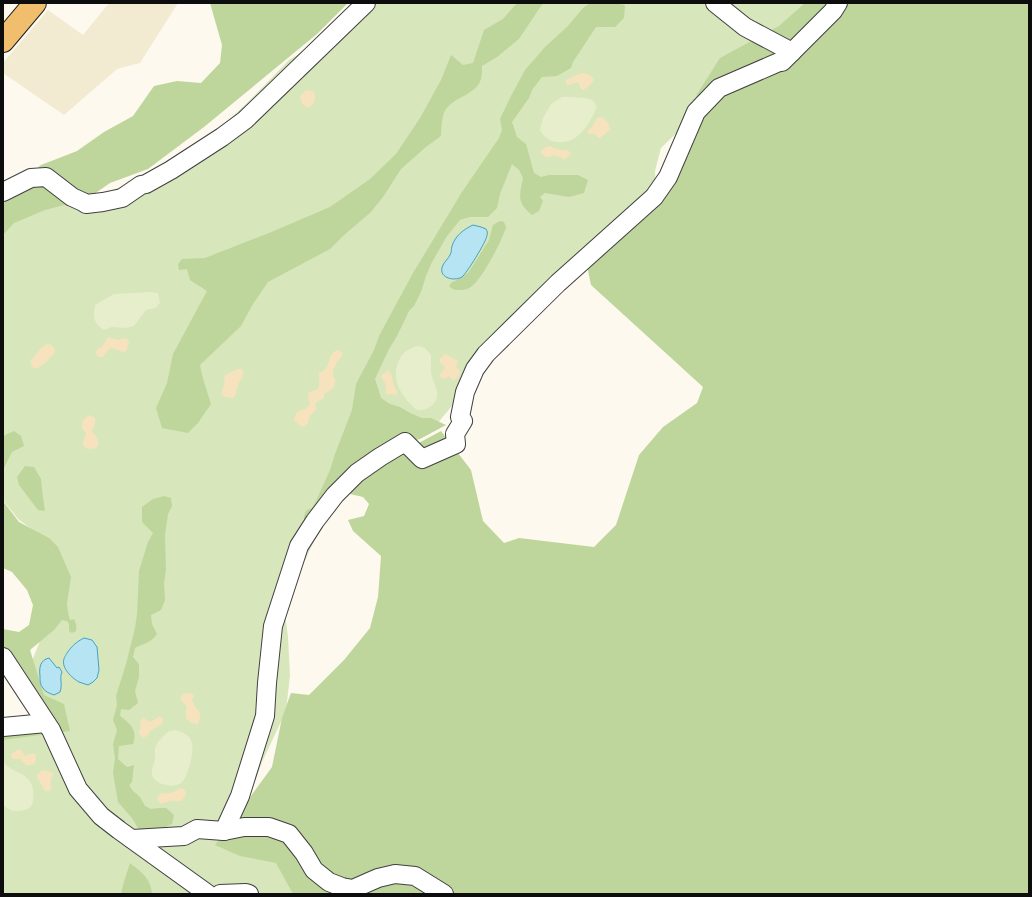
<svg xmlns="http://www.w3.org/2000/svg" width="1032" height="897" font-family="'Times New Roman',serif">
  <rect width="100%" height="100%" fill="#fef9ef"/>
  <path fill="#f2ebd1" d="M109,3H178L140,63L117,69L64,115L3,73V63L48,10L83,35Z"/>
  <path fill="#d7e6bb" d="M366,3H830L702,108L661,148L655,171L656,192L466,382L451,407L436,425L363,465L334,512L319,530L296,580L285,613L288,637L290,675L286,711L262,762L251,793L240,812L268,853L288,872L298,894H3V733L46,732L41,698L32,661L40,641L55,546L18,519L3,500V230L15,221L41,209L92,199L134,181L161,165L183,150L215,133L249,101L289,60L324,39Z"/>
  <g fill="#bed69b">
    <path d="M210,3H348L317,34L204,127L148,169L110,183L87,199L45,210L14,223L3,235V198L10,191L41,165L77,151L104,132L133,116L154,86L177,81L201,83L220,63L222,45Z"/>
    <path d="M517,3H543L519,39L497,57L482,66C482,70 482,75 481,79C476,95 456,96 446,109C442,114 441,129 441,136L426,147L401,169L383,197L371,212L343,236L330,249L268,282L253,304L241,326L200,365C202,378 207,391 211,404L198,423L188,433L162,428L156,408L167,383L173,354L207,291L190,280L187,269L179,270L178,264L182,259L205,258L269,233L330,207L370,179L396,154L420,118L441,80L451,55L463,65L473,63L484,30L503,19Z"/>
    <path d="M590,3H613L625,5L624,18L615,27H596L573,62L571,68L557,76L542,77L532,90L529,98L512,122L517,137L526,144L534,173L541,177L549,175H578L588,180L584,193L569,197L545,193L540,197L543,201L539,211L532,215C517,202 519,197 523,178L519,170L512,164L500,194L497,208L488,217H470L460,220L447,236L431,264L426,276L421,292L414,306L409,311L397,336L389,349L375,379L378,388L381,398L390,404L400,407L410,413L422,418H431L446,425L420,439L413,441L306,523L304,521V517L305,513L307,510L312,508L316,501L330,470L335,454L352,410L356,384L374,350L379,336L413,273L462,192L499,138L502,130L500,119L511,96L525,70L545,47L568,26L583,8Z"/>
    <path d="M805,3H1029V894H293L276,863L240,856L215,845L272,767L282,718L291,693L309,695L344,660L370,628L378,597L381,556L353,531L348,520L364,516L369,504L363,497L350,494L346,489L389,459L441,431L471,470L483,521L504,543L519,538L594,547L616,525L639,455L663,427L697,403L703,387L591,285L584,251L678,163L697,94L720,58L779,26Z"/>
    <path d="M500,221L504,222L506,227C503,239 482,279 472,286C468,289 465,290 460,290C456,290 452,290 449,286L452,282L455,281L468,273L489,240L493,225Z"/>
    <path d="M14,431L21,436L24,446L12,452L3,470V436Z"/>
    <path d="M25,466L34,467L41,479L43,498L45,511L38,510L19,485L17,477Z"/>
    <path d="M164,496L171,498L172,506L168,514L165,535L166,569L164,583L165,600L161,610L151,615L152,624L157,634C151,643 145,643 135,648L133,657L139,664V677L135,691L138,703L129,710L121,709L120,716C130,723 138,730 133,744L119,746L118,759L127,767L134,765L132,782L129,785L133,791L140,797L145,806L151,809L159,808H166L174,815L172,824L152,833L138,828L132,818L118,802L113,773L115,758L113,744L117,730L113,720L117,705L116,696L126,664L135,628L137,614L139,571L148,542L153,533L142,522V507L153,499Z"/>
    <path d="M3,501L19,522L49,538L58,547L71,577L67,603L68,612L70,620L74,619C76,623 77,627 76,631L72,633L69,631V624L67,621L62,620L54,630L30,650L44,695L64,704L70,731L3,740V718L36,715L3,655V629L19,632L29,625L33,605L27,590L12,572L3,568Z"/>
    <path d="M130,863C141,872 150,877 152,893L150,894H121L123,885Z"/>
  </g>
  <g fill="#f7e2be">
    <path d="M581,73C586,73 592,75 594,80C591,84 588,88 583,90C579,88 581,87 579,84L578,82L568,85L566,84V80Z"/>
    <path d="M307,90L313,91L315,94C315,100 314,104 309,108C303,105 301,103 300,97L303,93Z"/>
    <path d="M602,117C606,120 610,124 610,130L600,138L597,137L595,134H589L587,132L592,127L597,118Z"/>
    <path d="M549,146L560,150H566L569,151L571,154L564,160C562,158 560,157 557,156C550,154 546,162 541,152L544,148Z"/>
    <path d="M109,337L118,340L124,338L128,339L129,342L126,351L123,352L112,348L108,350L103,357H98L96,354L97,349C105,347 103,342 109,337Z"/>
    <path d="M47,344L52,345L55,350L54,354L44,364L38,368H33L30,362L41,348Z"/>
    <path d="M338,350L342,353V356L336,363V365L333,370V376L335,379C336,387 332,390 325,393C324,394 324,396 324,397C322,401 317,400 315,404L316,408C315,412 312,413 310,416C308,422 309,424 303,427L299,425L294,420L296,413C301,409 307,410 310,403C303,386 317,395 319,386C320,382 318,377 319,373C321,372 323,371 325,369C331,363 328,353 338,350Z"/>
    <path d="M445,354C447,355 457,360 458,361L456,366L460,372C459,376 457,379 453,381L449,376L444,379L440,377V374L445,368L443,365L440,363V359Z"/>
    <path d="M237,369H242C245,379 240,378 238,385C236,391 237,394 233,398L225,397L222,395C221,391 223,389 224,385C225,382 225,379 224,376Z"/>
    <path d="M388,370C394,375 391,384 397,391V394L394,395L391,394H386C385,391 386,390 386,386C386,383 383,380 381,377L383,374Z"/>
    <path d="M89,415L95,418V425L92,430C94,434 96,436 98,440C101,449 91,451 84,447L83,443L86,434L82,428L83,420Z"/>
    <path d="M187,693L192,694L194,696L192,701C197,711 204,712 198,724C192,724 190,722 186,718V711L187,707L180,698L183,694Z"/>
    <path d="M160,716L163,719L162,724C159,726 156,727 153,729C149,732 148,736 143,738L140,735L139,731L141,726L140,721L143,718L145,719L149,722L152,721Z"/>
    <path d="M19,749L21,750L25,756L33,753L36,755V760L34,764L27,766L20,759H14L11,757V754Z"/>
    <path d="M42,770L52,772L53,775C48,783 53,785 50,791H45L37,777V774Z"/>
    <path d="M180,788L185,790C187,795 185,797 181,801C177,802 174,800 171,801C164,802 161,808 157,798C161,791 163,794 170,793C174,792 177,790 180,788Z"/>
  </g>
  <g fill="#e7eecc">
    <path d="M562,97C569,97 587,97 592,100C594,102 595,104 597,106C592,119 583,136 569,141C566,142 562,142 560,142C550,143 544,137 540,130L543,118L551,104Z"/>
    <path d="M150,292L158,293L160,303L156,308L146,310L134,326L126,328L112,327L104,330C93,322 93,318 95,305L114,294Z"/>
    <path d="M419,346L425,348L431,355C431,360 431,366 431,371C432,384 445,395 431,406C426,410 424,410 417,410C410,404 403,397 399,388C391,371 399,348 419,346Z"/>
    <path d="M175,730C196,735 194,747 190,764C188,770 186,779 181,783C173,789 154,784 152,775C151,770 153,767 154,763C155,759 155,755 155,750C156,742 163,736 169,731Z"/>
    <path d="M3,761C9,771 21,771 28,779C32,783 32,786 33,790C34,802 34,809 20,811C13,811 9,810 3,805Z"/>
  </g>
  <g fill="#b7e4f2" stroke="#43a2c4">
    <path d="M473,225L481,227L486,229C487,231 488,233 487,235C487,241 466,274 462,277C453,282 437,277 443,265C445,261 448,259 450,255C452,252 451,249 452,246C455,236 464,229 473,225Z"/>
    <path d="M84,638L92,640L97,647L99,670L97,678L93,682L88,685C85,684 82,683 79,682C72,678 61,668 64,659C64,658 67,653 67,653C72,646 76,642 84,638Z"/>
    <path d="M49,658L57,668L59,667L62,672C59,678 63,684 60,692L54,695C49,693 45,692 43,688C40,685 40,680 40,676C39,668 40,660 49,658Z"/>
  </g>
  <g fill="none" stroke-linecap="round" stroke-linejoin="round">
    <g stroke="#404040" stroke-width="20">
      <g id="minor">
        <path d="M715,3L745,27L792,52"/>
        <path d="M3,192L31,178L46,177L72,197L83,202L86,204L103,202L122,198L141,185L146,184L171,170L222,137L245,120L366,3"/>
        <path d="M3,657L51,730L78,789L101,816L119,830L208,894"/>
        <path d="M3,727L46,723"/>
        <path d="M224,831L240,796L265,716L267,683L273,626L299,546L315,521L335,495L357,473L380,457L405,442L422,459L456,444L455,434L463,421L460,417L465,392L475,369L486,354L558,283L654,197L668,177L696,112L719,88L779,62H782L833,11L838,3"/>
        <path d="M132,839L184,836L197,829L224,831L244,827H269L289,834L304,853L314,870L329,882L342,887L353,889L378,878L395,874L415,876L444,894"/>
        <path d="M220,894L246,893L249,894"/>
      </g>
    </g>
    <g stroke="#1e1e1e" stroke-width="24">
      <path id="major" d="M3,41L35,3"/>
    </g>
    <use href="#minor" stroke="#fff" stroke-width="18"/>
    <use href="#major" stroke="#f0be6d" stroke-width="22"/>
  </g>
  <rect width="1032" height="897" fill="none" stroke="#0d0d0d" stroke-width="8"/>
</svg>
